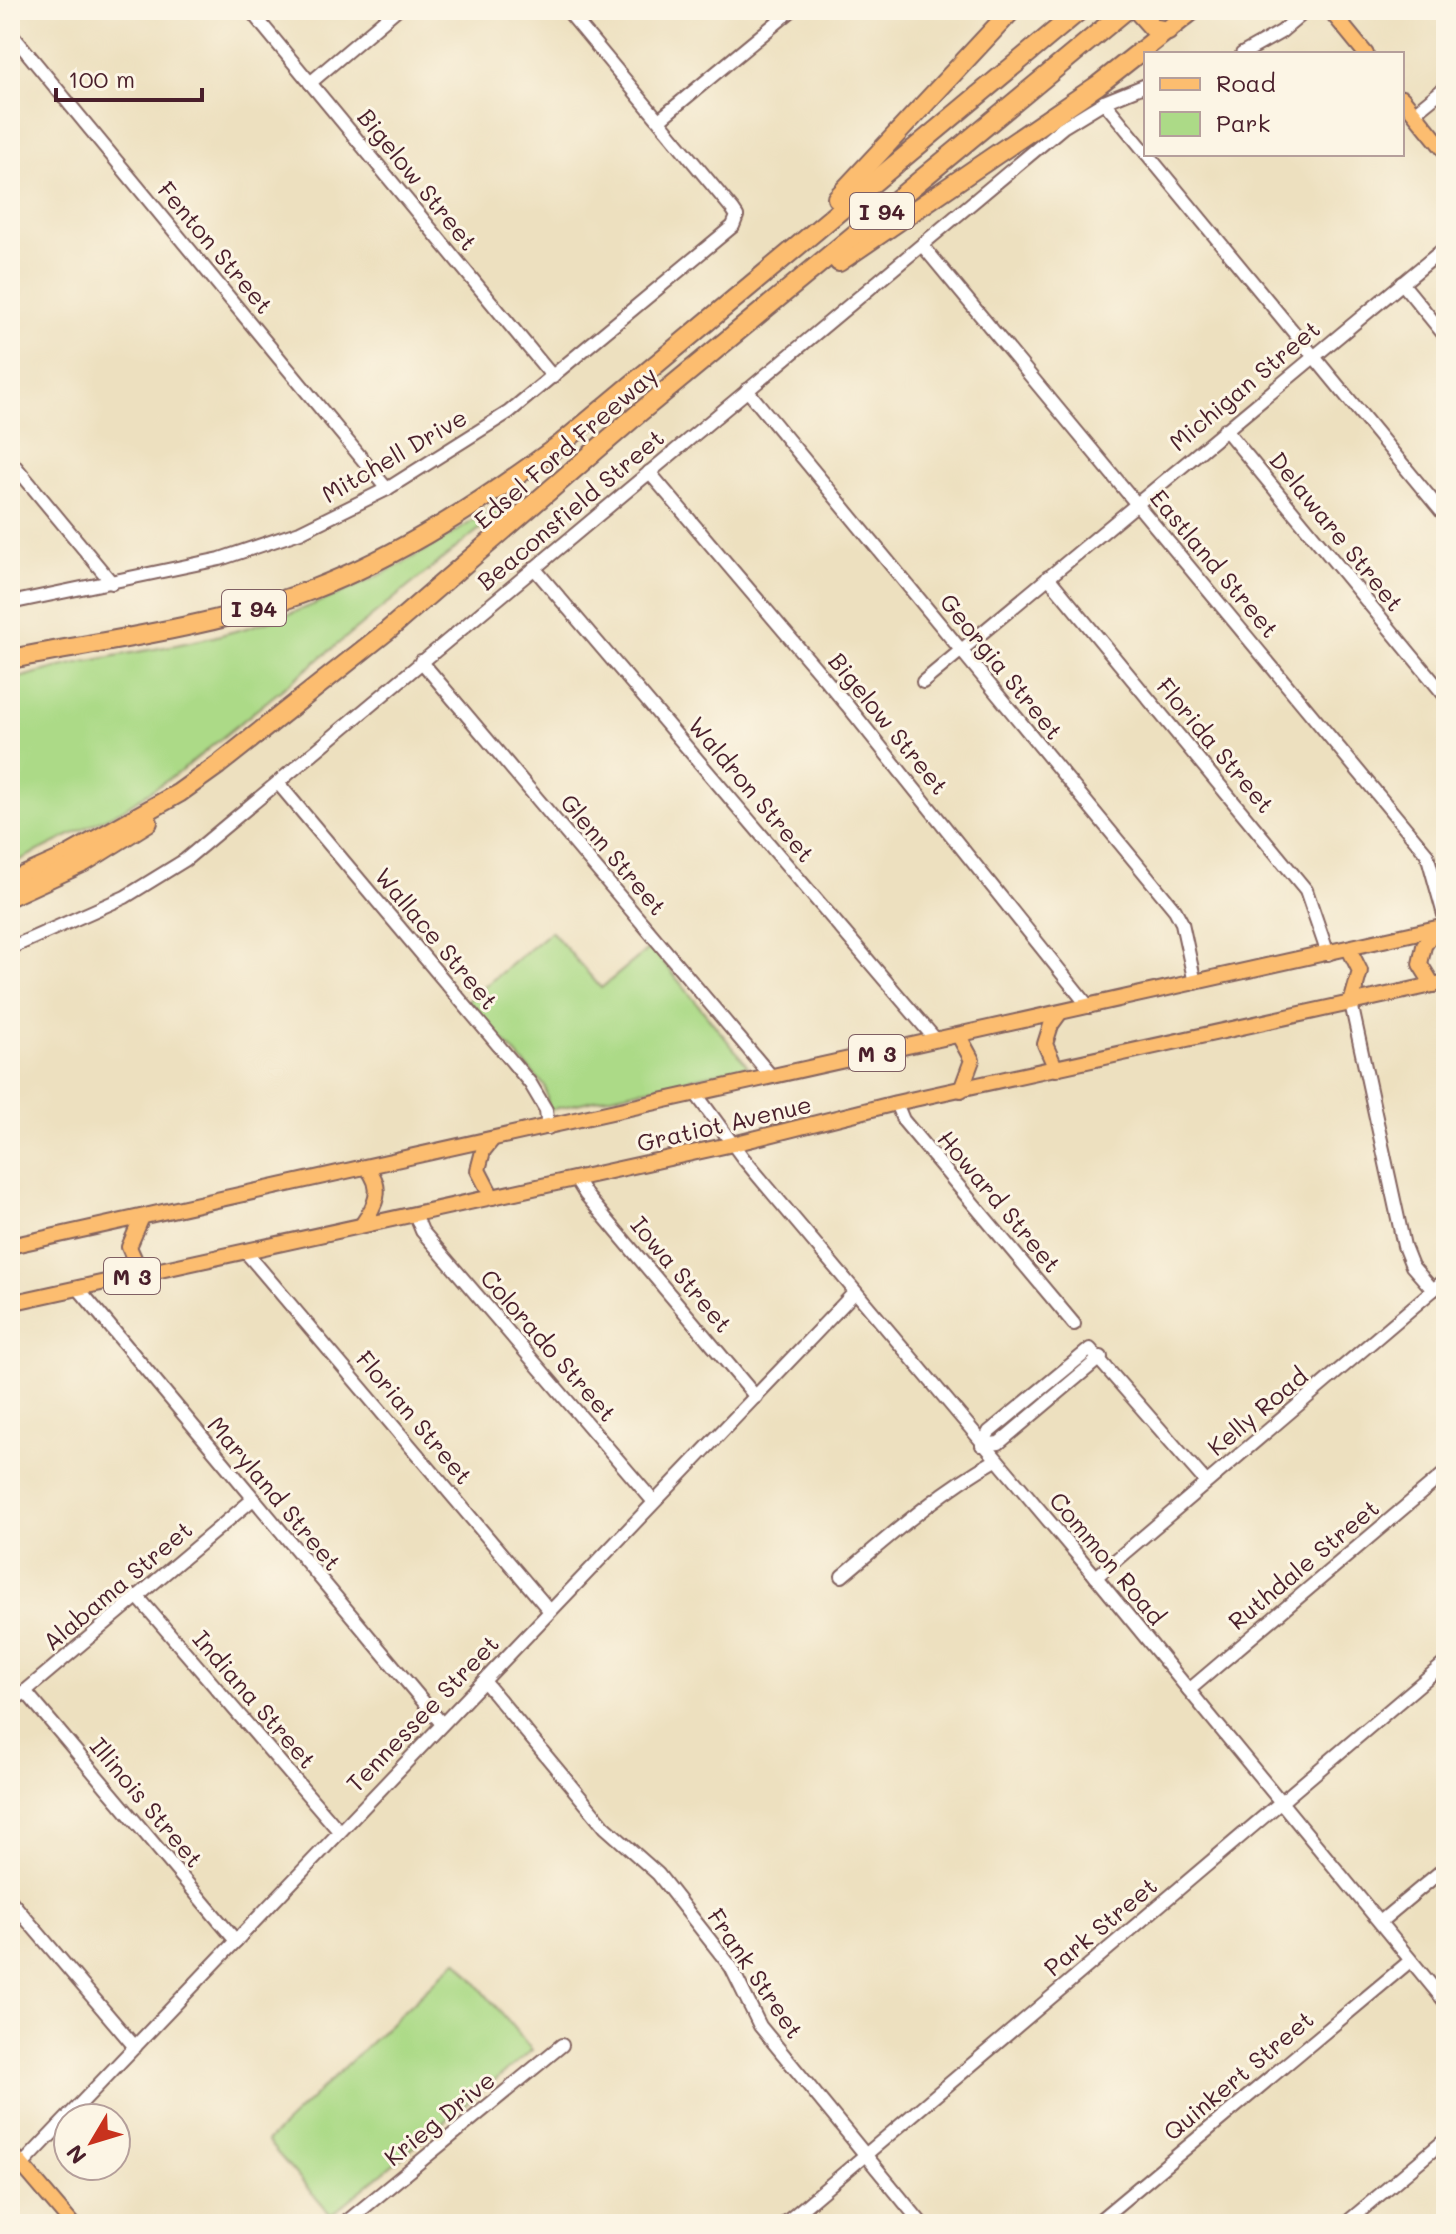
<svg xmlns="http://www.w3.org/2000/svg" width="1456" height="2234" font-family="Mali,sans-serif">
  <rect width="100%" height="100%" fill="#fcf5e5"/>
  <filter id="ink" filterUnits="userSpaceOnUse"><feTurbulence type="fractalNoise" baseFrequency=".0125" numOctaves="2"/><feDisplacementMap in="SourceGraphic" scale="16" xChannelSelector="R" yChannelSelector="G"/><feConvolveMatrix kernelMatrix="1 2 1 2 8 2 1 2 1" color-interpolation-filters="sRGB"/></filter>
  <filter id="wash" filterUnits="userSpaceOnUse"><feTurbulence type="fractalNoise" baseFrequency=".006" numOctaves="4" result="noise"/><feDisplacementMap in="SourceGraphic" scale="32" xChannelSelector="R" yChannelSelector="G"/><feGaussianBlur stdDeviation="1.8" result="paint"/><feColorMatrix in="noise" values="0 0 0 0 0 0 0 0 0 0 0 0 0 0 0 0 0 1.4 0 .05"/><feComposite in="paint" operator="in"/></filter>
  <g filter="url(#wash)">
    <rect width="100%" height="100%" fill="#ede0bf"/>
    <g fill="#acda87" stroke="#7b7c59" stroke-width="2">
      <path d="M509,495L508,506L181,771L122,810L10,865V681C76,659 146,653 213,637C319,611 423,560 509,495Z"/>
      <path d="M551,931L601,988L651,947L748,1066L549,1110L545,1086L467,1001Z"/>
      <path d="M457,1960L532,2050L331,2215L267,2141Z"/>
    </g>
  </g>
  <g filter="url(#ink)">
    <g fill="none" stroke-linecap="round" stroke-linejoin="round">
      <g stroke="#83635f" stroke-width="16">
        <g id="minor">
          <path d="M250,10L553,377"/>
          <path d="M10,32L387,489"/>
          <path d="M1242,54L1281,32L1307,10"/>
          <path d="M310,83L396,10"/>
          <path d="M1104,102L1146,153"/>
          <path d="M1414,113L1446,87"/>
          <path d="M659,120L792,10"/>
          <path d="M1147,154L1446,517"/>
          <path d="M922,245L1427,854L1446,922"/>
          <path d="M1402,283L1446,337"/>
          <path d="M747,390L1175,910L1182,923L1195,983"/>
          <path d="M1225,429L1446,697"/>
          <path d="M10,460L112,583"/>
          <path d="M649,472L847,705L1089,1007"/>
          <path d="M534,568L936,1040"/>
          <path d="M1048,577L1306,890L1328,954"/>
          <path d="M10,603L220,559L300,532L387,489L509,412L733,226L737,216L733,210L567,10"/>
          <path d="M421,661L772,1077"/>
          <path d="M923,682L1446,247"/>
          <path d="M278,783L530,1083L546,1110L548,1128"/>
          <path d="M10,948L125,897L185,860L1063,127L1104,102L1146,85"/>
          <path d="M1351,1003L1404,1246L1412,1266L1433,1290"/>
          <path d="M696,1094L743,1158L1096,1577L1446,2003"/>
          <path d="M896,1103L903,1120L1074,1324"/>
          <path d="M576,1179L586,1195L756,1397"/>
          <path d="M415,1214L422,1231L654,1502"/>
          <path d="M245,1251L550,1611"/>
          <path d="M78,1288L442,1724"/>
          <path d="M982,1445L989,1432L1090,1349L1206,1482"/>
          <path d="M982,1445L999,1443L1101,1357"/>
          <path d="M842,1576C892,1534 939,1492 996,1460"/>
          <path d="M1096,1577L1446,1279"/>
          <path d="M137,1596L339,1831"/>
          <path d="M484,1681L605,1827L658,1874L731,1967L760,2026L922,2224"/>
          <path d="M1189,1690L1446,1472"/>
          <path d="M25,1691L236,1941"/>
          <path d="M10,1704L252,1500"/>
          <path d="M10,1900L135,2047"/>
          <path d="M1380,1922L1446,1867"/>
          <path d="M22,2165L855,1292"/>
          <path d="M344,2224L562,2045"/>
          <path d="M784,2224L1446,1662"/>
          <path d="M1095,2224L1410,1961"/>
          <path d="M1345,2224L1446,2139"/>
        </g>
      </g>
      <g stroke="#83635f" stroke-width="18">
        <g id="major">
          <path d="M1330,10L1366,54"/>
          <path d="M1402,98L1446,152"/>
          <path d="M1349,949L1360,971L1351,1003"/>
          <path d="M1433,985L1420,964L1424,946L1435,929"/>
          <path d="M959,1036L972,1060L961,1090"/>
          <path d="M1056,1069L1045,1044L1051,1025L1059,1014"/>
          <path d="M491,1141L483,1151L478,1170L492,1197"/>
          <path d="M362,1225C375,1206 385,1189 367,1168"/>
          <path d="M10,1246L1446,926"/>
          <path d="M141,1274L129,1247L142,1217"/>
          <path d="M10,1303L733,1144L896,1103L1446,982"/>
          <path d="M10,2151L72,2224"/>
        </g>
      </g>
      <g stroke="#83635f" stroke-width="22">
        <g id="highway">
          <path d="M1137,10L1153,28L1168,31"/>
          <path d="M837,198L1012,10"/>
          <path d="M839,262L1098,85L1193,10"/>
          <path d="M10,659C110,640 216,627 311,590C402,555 485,500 562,443L1080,10"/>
          <path d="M10,882L64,858L179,793L218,765L387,631L639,413L1126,10"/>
          <path d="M10,896L84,862L148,822"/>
        </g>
      </g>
      <use href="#minor" stroke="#fff" stroke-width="12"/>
      <use href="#major" stroke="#fcbd6f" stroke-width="14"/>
      <use href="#highway" stroke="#fcbd6f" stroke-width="18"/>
    </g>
  </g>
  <g text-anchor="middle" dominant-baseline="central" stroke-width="6" stroke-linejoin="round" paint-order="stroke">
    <g fill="#fcf5e5" stroke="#7f5f63" stroke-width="2">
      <rect x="850" y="193" width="64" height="36" rx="6"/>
      <rect x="222" y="590" width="64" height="36" rx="6"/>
      <rect x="849" y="1035" width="56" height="36" rx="6"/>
      <rect x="104" y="1258" width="56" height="36" rx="6"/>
    </g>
    <g font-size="22" font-weight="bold" fill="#4a1f2b">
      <text x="882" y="211">I 94</text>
      <text x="254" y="608">I 94</text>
      <text x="877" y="1053">M 3</text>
      <text x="132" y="1276">M 3</text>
    </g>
    <g font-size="24" fill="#4a1f2b" stroke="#fcf5e5">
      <text transform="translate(418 179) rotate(51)">Bigelow Street</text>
      <text transform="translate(216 247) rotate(50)">Fenton Street</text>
      <text transform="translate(1244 385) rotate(-40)">Michigan Street</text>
      <text transform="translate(565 447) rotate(-41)">Edsel Ford Freeway</text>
      <text transform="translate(394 455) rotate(-30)">Mitchell Drive</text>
      <text transform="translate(570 509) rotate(-40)">Beaconsfield Street</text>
      <text transform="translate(1337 531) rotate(51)">Delaware Street</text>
      <text transform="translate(1215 563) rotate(50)">Eastland Street</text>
      <text transform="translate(1002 666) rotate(51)">Georgia Street</text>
      <text transform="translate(889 723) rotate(51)">Bigelow Street</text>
      <text transform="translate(1216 745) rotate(50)">Florida Street</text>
      <text transform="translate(752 789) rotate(50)">Waldron Street</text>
      <text transform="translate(614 854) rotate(50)">Glenn Street</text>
      <text transform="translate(437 938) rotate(50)">Wallace Street</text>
      <text transform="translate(724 1123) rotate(-13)">Gratiot Avenue</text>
      <text transform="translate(1000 1201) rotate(50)">Howard Street</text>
      <text transform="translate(682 1274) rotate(50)">Iowa Street</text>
      <text transform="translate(549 1345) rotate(49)">Colorado Street</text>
      <text transform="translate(1257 1411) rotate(-40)">Kelly Road</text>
      <text transform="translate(415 1417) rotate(50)">Florian Street</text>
      <text transform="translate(275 1493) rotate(50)">Maryland Street</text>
      <text transform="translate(1108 1558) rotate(50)">Common Road</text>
      <text transform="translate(1303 1564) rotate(-40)">Ruthdale Street</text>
      <text transform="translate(117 1585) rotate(-40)">Alabama Street</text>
      <text transform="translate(255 1699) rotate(49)">Indiana Street</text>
      <text transform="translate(422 1713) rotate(-46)">Tennessee Street</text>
      <text transform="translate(147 1802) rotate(50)">Illinois Street</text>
      <text transform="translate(1100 1926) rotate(-40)">Park Street</text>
      <text transform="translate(756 1973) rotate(56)">Frank Street</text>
      <text transform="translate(1238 2075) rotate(-40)">Quinkert Street</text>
      <text transform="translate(439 2118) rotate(-39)">Krieg Drive</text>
    </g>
  </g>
  <rect width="1456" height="2234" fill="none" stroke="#fcf5e5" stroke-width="40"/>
  <rect x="1144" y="52" width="260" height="104" fill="#fcf5e5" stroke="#b59f9b" stroke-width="2"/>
  <rect x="1160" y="78" width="40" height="12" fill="#fcbd6f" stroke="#b59f9b" stroke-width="2"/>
  <text x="1216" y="92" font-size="24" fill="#4a1f2b">Road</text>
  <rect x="1160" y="112" width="40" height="24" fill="#acda87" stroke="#b59f9b" stroke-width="2"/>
  <text x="1216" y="132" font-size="24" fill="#4a1f2b">Park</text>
  <g transform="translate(92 2142) rotate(232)"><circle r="38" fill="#fcf5e5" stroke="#b59f9b" stroke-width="2"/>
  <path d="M0-6L14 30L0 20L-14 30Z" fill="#c8321e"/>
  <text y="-12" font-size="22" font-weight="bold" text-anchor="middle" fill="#4a1f2b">N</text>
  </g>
  <path d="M56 88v12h146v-12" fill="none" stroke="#4a1f2b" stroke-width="4"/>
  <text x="68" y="88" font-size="24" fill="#4a1f2b" stroke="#fcf5e5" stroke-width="6" paint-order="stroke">100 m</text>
</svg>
